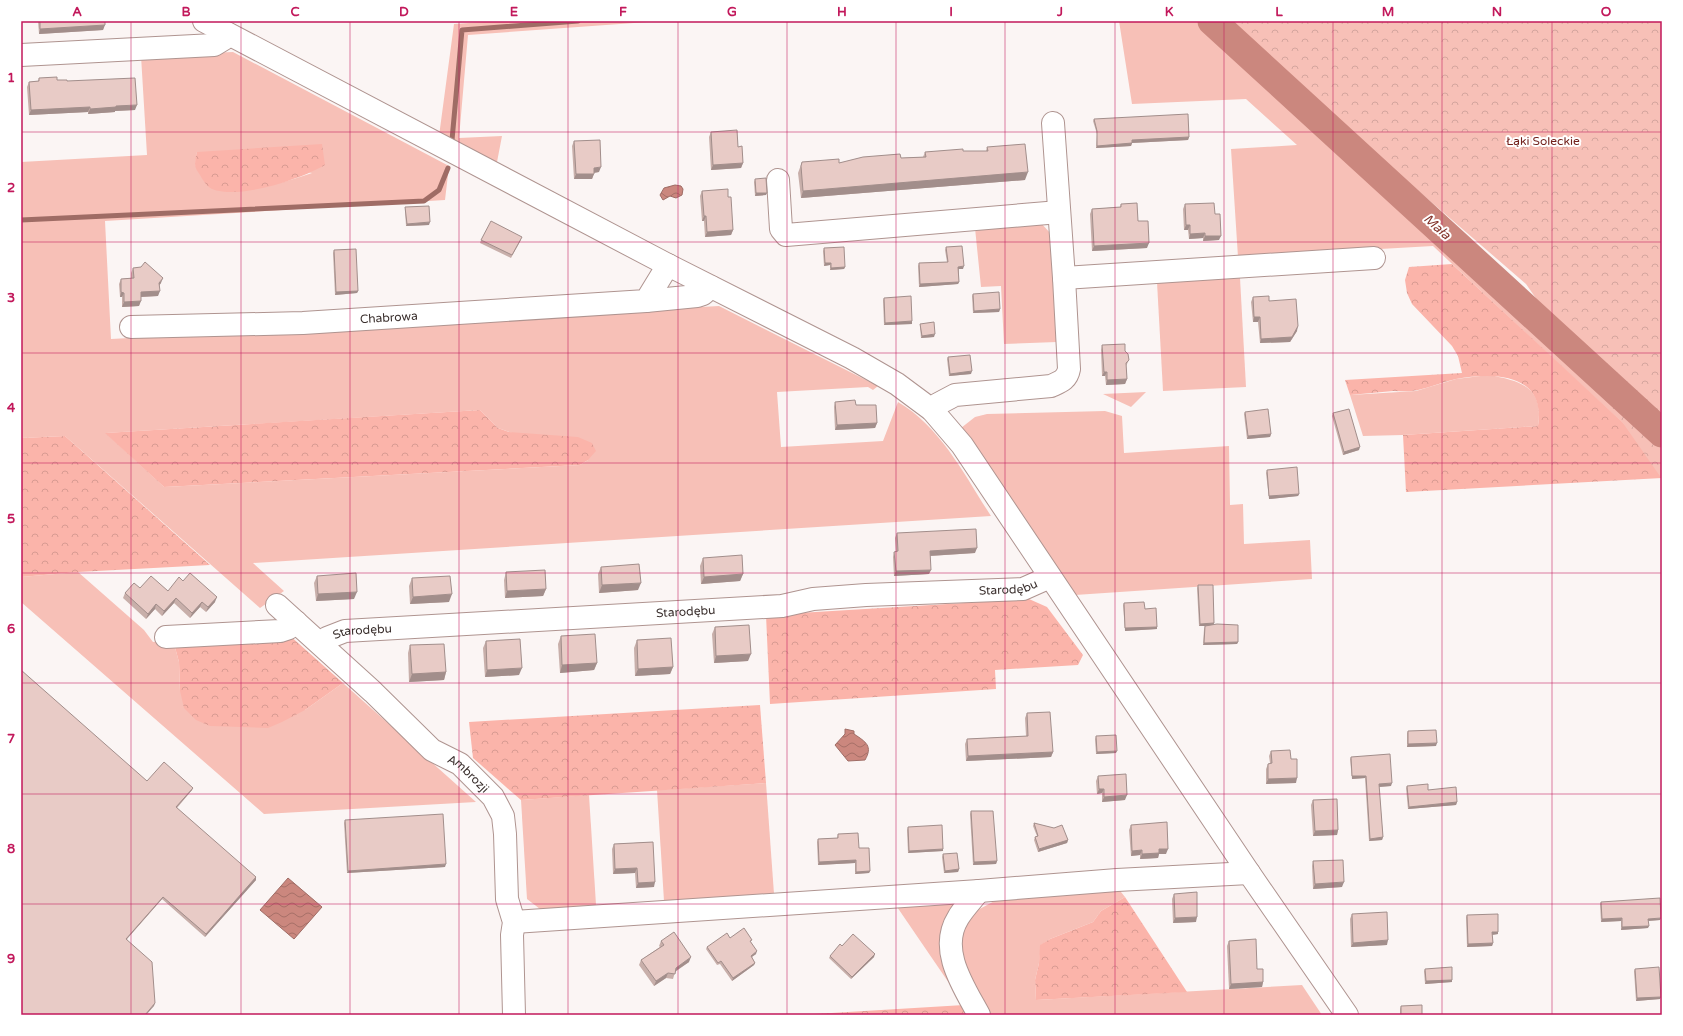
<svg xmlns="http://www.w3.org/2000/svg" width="1683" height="1036" font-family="'Varela Round',sans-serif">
  <defs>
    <pattern id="forest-crowns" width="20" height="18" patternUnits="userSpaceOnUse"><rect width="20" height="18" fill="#fbb4aa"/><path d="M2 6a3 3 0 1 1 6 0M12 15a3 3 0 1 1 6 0" fill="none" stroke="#d89b92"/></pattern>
    <pattern id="park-crowns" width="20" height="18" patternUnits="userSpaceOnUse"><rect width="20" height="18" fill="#f7c0b7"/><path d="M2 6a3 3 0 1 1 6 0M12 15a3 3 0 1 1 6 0" fill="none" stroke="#d4a59e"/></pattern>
    <pattern id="water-waves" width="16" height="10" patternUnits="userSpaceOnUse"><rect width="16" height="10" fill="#cb877e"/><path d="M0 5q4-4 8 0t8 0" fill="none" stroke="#a66f67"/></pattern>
  </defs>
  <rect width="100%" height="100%" fill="#fbf5f4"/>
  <g fill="#f7c0b7" fill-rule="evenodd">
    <path d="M499,21H662L468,35L459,138L502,136L497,162L492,165L439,136L454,24Z"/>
    <path d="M1119,21H1227L1481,260L1662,423V459L1561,366L1433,246L1238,257L1231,149L1297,145L1246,99L1132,104Z"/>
    <path d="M233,52L449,166L445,200L105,221L111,339L719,306L878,386L873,390L868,387L777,392L781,447L883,441L898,402C941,427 965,476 991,516L253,563L284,591L260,608L65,436L21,438V162L147,155L141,56ZM197,152L312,173C284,183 256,190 226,192L195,165ZM480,410L498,428L588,460L580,465L164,487L106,433Z"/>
    <path d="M1041,223L1051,234L1057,342L1004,344L1001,286L981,287L975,228Z"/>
    <path d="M1240,278L1246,387L1163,391L1157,282Z"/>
    <path d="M1489,375C1521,381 1544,387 1538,426L1403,435L1363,436L1350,395L1416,391L1456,379Z"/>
    <path d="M1146,392L1131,407L1103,394Z"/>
    <path d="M1105,411L1122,416L1124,453L1229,446L1230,505L1243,504L1244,544L1310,540L1312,579L1075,595L1025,518L961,428L975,417L987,414Z"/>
    <path d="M78,572L144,630L153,642L173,640L179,662L180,691L305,710L343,683L476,802L264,814L21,602V577Z"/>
    <path d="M766,783L774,894L664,901L657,790Z"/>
    <path d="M589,795L596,905L540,909L527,899L521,800Z"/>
    <path d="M1117,887L1125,897L1101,911L1093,922L1050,939L1041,945L1039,963L1035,980L1036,1000L1302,985L1322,1015H986L966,977L958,931L974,912L1002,897Z"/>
    <path d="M893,901L965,902L948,929L964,1005Z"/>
  </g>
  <g fill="url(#forest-crowns)">
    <path d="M322,144L325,165C301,179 239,200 212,189C206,186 203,180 200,175C198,172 195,168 195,164C195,160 196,156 197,152Z"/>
    <path d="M1452,264L1662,459V478L1406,492L1403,435L1538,426C1546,373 1494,372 1456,379C1443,382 1431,387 1418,390C1410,392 1401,391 1393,391C1379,392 1364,394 1350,395L1345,380L1462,373L1458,356L1452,346L1412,304L1407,293L1405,280L1409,267Z"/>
    <path d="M480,410L498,428L509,432L578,437L592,443L596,451L588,460L580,465L164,487L105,433Z"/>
    <path d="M65,436L210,565L78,572L21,577V438Z"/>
    <path d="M1029,599L1047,607L1083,655L1078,665L995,670L996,689L770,704L766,615Z"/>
    <path d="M288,634L343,683L305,710L282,722L268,728L210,726L196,720L184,708L180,691L179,662L173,640Z"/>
    <path d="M760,705L766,783L521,800L473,758L469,722Z"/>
    <path d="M1125,897L1187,992L1036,1000L1035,980L1039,963L1040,945L1050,939L1093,922L1101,911Z"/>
    <path d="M964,1005L969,1015H798Z"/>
  </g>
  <path fill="url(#park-crowns)" d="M1222,21H1662V479L1526,284Z"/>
  <g fill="url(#water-waves)" stroke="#9f6c65">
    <path d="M675,185L681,186L683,189L682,195L676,198L670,196L663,200L660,195L664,188Z"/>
    <path d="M845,729L854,731V734C866,742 873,746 865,760L848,761L835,745L845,734Z"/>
    <path d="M288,878L322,907L294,939L260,910Z"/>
  </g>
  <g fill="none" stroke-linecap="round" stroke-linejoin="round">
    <g stroke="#9f6c65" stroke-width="5">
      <path d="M452,140L462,30L578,21"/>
      <path d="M21,220L424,201L439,190L448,168"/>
    </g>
    <path stroke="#cb877e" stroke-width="29" d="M1212,21L1662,433"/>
    <g stroke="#af9490" stroke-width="24">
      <g id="minor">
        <path d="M204,21L668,265L852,358L897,384L932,410L962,445L1249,873L1347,1015"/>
        <path d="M21,55L214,45L224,39L228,34"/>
        <path d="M778,180L781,229L786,235L1059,212"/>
        <path d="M1064,278L1374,258"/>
        <path d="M646,301L697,296L703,294L711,287"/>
        <path id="s1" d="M131,327L303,323L646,301L668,265"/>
        <path d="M932,410L938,404L955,395L1051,386C1060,382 1067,380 1069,369L1064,278L1053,123"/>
        <path id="s2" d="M277,605L373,692L432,750L460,764L493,797L503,816L505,834L507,899L514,922L512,935L514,1015"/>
        <path d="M166,637L280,631L289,628L296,622"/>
        <path id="s3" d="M321,644L327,638L345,631L782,606L813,599L866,595L1023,589L1050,577"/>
        <path d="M979,891C972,900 963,909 958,918C938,950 964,987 979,1015"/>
        <path d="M514,922L979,891L1117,880L1249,873"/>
      </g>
    </g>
    <use href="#minor" stroke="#fff" stroke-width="22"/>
  </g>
  <g fill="#c8afaa">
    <path d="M38,21H105L103,30L39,34Z"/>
    <path d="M39,78L67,81L135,110L115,111V112L88,114V112L29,115L27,87L29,82L38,81Z"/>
    <path d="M1094,119L1189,137L1188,140L1132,143L1131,146L1096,148L1097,134L1093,121Z"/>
    <path d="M711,132L738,147L743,163L741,168L711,170L709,137Z"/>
    <path d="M574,141L599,172L594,173L592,179H574L572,146Z"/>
    <path d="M987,147L1025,180L801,198L798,173L802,162L839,163L901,158L923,157L925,152L986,151Z"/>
    <path d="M755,179L766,195L755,196L754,182Z"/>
    <path d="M702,191L728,197L733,230L731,235L705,237L704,221H702L700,196Z"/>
    <path d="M1121,204L1138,221L1147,248L1092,251L1090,214L1092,209L1120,207Z"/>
    <path d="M1185,204L1215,214L1219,240L1203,241V238L1189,239L1188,230H1184L1183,209Z"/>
    <path d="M405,207L429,225L406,226L405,210Z"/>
    <path d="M481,240H521L511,258L480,243Z"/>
    <path d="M946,247L963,269H959V282L958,284L919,287L918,266L919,263L947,262L945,250Z"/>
    <path d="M824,248L845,267L844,269L830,270V265L824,266L823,251Z"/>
    <path d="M334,250L358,291L357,293L335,295L333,253Z"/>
    <path d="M133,268L161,283L159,286L158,296L141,297L139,306L122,307V297H120L119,284L121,279L131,278V273Z"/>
    <path d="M973,294L1000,309L999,312L973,313L972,296Z"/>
    <path d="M1253,297L1269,301L1297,331L1290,342L1260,343L1258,322H1253L1251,302Z"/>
    <path d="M884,298L912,324L884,325L883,300Z"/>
    <path d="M920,324L934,337L921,338L920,326Z"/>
    <path d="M1102,345L1125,351L1129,360L1126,366L1127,379L1125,384L1106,385L1105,376H1102L1101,350Z"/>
    <path d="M948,357L971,374L949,376L947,359Z"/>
    <path d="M835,402L856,405L877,423L875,428L835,430L834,407Z"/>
    <path d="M1245,412L1271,434L1270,437L1247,439L1244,414Z"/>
    <path d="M1333,413L1359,450L1343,455L1332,416Z"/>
    <path d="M1267,470L1299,494L1298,496L1269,499L1266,473Z"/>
    <path d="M897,533L975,553L930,556L929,574L894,576L893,557L894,552H896L895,538Z"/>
    <path d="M703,558L743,574L740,581L701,584L700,566Z"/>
    <path d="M601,567L638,590L599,593L598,574Z"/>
    <path d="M506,572L546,589L543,596L505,598L504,580Z"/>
    <path d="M317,576L354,599L316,601L314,583Z"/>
    <path d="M412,578L449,602L410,604L409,586Z"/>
    <path d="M183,581L215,602L206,612L200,607L190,618L174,603L162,616L155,609L146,619L123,598L125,593L140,588L168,591Z"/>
    <path d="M1198,585L1214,625L1238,642L1237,644L1203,645L1204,629L1205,626H1208H1199L1197,588Z"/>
    <path d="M1124,603L1145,609L1157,629L1125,631L1123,605Z"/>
    <path d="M715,627L748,661L714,663L712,634Z"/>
    <path d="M561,636L597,663L594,670L560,673L558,644Z"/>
    <path d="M637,640L673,667L670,674L635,676L634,648Z"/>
    <path d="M486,641L519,675L485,677L483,648Z"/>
    <path d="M410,645L446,672L444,680L409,682L408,653Z"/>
    <path d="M1027,713L1053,752L1051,757L966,761L965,744L967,739L1026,736L1025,718Z"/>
    <path d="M1408,731L1436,746L1407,747V733Z"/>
    <path d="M1096,736L1116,753L1096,754L1095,739Z"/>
    <path d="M1271,751L1291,759L1296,783L1266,784V769L1268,764L1270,763L1269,756Z"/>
    <path d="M1351,757L1391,786L1379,787L1383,837L1382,840L1369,841L1365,778L1352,779L1350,759Z"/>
    <path d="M1098,776L1125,800L1102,802V793L1097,794L1096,781Z"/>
    <path d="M147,781L192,790L177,808L256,880L205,937L162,899L127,939L154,1006L21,1015Z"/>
    <path d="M1407,786L1428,790L1457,802L1456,805L1408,809L1406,788Z"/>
    <path d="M1313,800L1338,830L1337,835L1313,836L1311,805Z"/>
    <path d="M971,811L997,861L996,864L973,865L970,814Z"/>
    <path d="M345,820L445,867L347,873L344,823Z"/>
    <path d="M1034,823L1068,840L1067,843L1038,852L1034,840L1035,837L1037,836L1033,826Z"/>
    <path d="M1131,825L1166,854H1159L1158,858L1140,859V855L1131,856L1129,830Z"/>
    <path d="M908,827L943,851L908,853L907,830Z"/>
    <path d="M838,834L859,848L870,871L869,873L855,874V863L818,865L817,842L818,839L837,838Z"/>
    <path d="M653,842L654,887L636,888L635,873L613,874L612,849L614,844Z"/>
    <path d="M943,854L959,869L958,872L944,873L942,857Z"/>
    <path d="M1313,861L1342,887L1313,889L1312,866Z"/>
    <path d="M1174,894L1196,922L1173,923L1172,899Z"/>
    <path d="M1601,902L1660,920L1648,921V928L1621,930V921L1601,922L1600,904Z"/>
    <path d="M1352,914L1387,945L1351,947L1350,919Z"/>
    <path d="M1467,915L1498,934L1492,935L1493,943L1492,946L1467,947L1466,917Z"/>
    <path d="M730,938L751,942L756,954L752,957L755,963L754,965L732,981L720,964L717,965L706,949L707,947Z"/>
    <path d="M661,941L689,962L675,972L673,979L666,978L654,986L639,965L641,960L660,947L659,946Z"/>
    <path d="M1229,941L1257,969L1263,982L1262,987L1229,989L1227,946Z"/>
    <path d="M842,946L874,957L851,979L829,958L830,956Z"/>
    <path d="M1425,969L1452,980V982L1425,984L1424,971Z"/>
    <path d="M1635,969L1660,999L1636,1001L1634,971Z"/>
    <path d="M1401,1006L1422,1015H1400V1009Z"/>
  </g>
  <g fill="#a28e8b">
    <path d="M105,25L103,30L39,34L40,29Z"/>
    <path d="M137,105L135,110L115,111V112L88,114L90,109L116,106Z"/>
    <path d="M90,107L88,112L29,115L31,110Z"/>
    <path d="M1189,137L1188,140L1131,143L1132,140Z"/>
    <path d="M1132,143L1131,146L1096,148L1097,146Z"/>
    <path d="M743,163L741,168L711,170L713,165Z"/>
    <path d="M601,167L599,172L592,173L594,168Z"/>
    <path d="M1028,172L1025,180L801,198L803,191Z"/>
    <path d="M576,174H594L592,179H574Z"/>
    <path d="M756,193H767L766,195L755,196Z"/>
    <path d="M704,216H706L704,221H702Z"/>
    <path d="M430,222L429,225L406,226L407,224Z"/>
    <path d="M1186,225H1190L1188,230H1184Z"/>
    <path d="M733,230L731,235L705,237L707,232Z"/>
    <path d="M1205,233L1203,238L1189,239L1190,234Z"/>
    <path d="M1205,236H1221L1219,240L1203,241Z"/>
    <path d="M1149,243L1147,248L1092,251L1094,246Z"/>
    <path d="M825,263H831L830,265L824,266Z"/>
    <path d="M964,266L963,269H957L958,267Z"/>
    <path d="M845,267L844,269L830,270L831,268Z"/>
    <path d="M163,278L161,283L157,288L159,283Z"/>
    <path d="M959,282L958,284L919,287L920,284Z"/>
    <path d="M160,291L158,296L139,297L141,292Z"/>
    <path d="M358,291L357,293L335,295L336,292Z"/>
    <path d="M121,292L124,293L122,297H120Z"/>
    <path d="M141,301L139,306L122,307L124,302Z"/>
    <path d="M1000,309L999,312L973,313L974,311Z"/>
    <path d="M1254,317H1260L1258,322H1253Z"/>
    <path d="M912,321V324L884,325L885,323Z"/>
    <path d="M1298,326L1297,331L1290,342L1260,343L1261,339Z"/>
    <path d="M935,334L934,337L921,338L922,336Z"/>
    <path d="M972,371L971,374L949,376L950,374Z"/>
    <path d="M1104,372H1107L1105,376H1102Z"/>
    <path d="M1127,379L1125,384L1106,385L1107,380Z"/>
    <path d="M877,423L875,428L835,430L837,425Z"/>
    <path d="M1271,434L1270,437L1247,439L1248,436Z"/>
    <path d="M1360,447L1359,450L1343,455L1344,452Z"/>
    <path d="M1299,494L1298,496L1269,499V496Z"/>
    <path d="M977,548L975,553L928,556L930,551Z"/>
    <path d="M931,570L929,574L894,576L896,571Z"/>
    <path d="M743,574L740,581L701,584L704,577Z"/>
    <path d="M641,583L638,590L599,593L602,585Z"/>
    <path d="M546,589L543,596L505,598L507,591Z"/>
    <path d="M357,592L354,599L316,601L318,594Z"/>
    <path d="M452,594L449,602L410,604L413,597Z"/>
    <path d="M217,597L215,602L206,612L208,607Z"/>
    <path d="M176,598L174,603L162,616L164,611Z"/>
    <path d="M202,602L200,607L190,618L192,613Z"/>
    <path d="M156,604L155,609L146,619L148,614Z"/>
    <path d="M1214,623L1213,626H1199L1200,624Z"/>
    <path d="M1157,627V629L1125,631V628Z"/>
    <path d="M1238,642L1237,644L1203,645L1204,643Z"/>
    <path d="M751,654L748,661L714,663L716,656Z"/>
    <path d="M597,663L594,670L560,673L562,665Z"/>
    <path d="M673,667L670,674L635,676L638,669Z"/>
    <path d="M522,668L519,675L485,677L487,670Z"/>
    <path d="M446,672L444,680L409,682L412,674Z"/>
    <path d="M1437,743L1436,746L1407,747L1408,744Z"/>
    <path d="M1117,751L1116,753L1096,754L1097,752Z"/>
    <path d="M1053,752L1051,757L966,761L968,756Z"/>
    <path d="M1352,776H1366L1365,778L1352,779Z"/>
    <path d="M1297,778L1296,783L1266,784L1268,779Z"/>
    <path d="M1392,783L1391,786L1378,787L1379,784Z"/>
    <path d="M193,788L192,790L175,809L176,807Z"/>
    <path d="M1099,789H1104L1102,793L1097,794Z"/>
    <path d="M1127,795L1125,800L1102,802L1104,797Z"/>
    <path d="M1457,802L1456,805L1408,809L1409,807Z"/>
    <path d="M1338,830L1337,835L1313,836L1315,831Z"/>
    <path d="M1383,837L1382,840L1369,841L1370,839Z"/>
    <path d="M1068,840L1067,843L1038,852L1039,849Z"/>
    <path d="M943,849V851L908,853L909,851Z"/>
    <path d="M1159,849H1168L1166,854H1159L1158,858L1140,859L1142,854Z"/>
    <path d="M1142,850L1140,855L1131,856L1132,851Z"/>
    <path d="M856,860L855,863L818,865L819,862Z"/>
    <path d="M997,861L996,864L973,865L974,862Z"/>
    <path d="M446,864L445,867L347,873L348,871Z"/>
    <path d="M637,868L635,873L613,874L615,869Z"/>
    <path d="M959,869L958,872L944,873L945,871Z"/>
    <path d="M870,871L869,873L855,874L856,872Z"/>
    <path d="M256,877V880L205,937L206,934Z"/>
    <path d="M655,882L654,887L636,888L638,883Z"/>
    <path d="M1344,882L1342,887L1313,889L1315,884Z"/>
    <path d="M163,897L162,899L125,941L126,939Z"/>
    <path d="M1197,917L1196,922L1173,923L1175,918Z"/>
    <path d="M1622,918L1621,921L1601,922L1602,919Z"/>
    <path d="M1661,918L1660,920L1647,921L1648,919Z"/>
    <path d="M1649,926L1648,928L1621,930L1622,927Z"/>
    <path d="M1492,932H1498V934L1491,935Z"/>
    <path d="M1388,940L1387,945L1351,947L1353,943Z"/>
    <path d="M1493,943L1492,946L1467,947L1468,944Z"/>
    <path d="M757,951L756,954L750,958L751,956Z"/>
    <path d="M875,954L874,957L851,979L852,977Z"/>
    <path d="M691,957L689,962L674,972L676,968Z"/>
    <path d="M755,963L754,965L732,981L733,978Z"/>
    <path d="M668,973L666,978L654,986L656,981Z"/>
    <path d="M1452,980V982L1425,984L1426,981Z"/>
    <path d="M1263,982L1262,987L1229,989L1231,984Z"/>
    <path d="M1661,997L1660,999L1636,1001L1637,998Z"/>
    <path d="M155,1003L154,1006L146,1015H145Z"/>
  </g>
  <g fill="#e8cbc6" stroke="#a28e8b">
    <path d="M40,21H105V25L40,29Z"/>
    <path d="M57,77V80H67V81L135,78L137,105L116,106V107L90,109V107L31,110L29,82L39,81V78Z"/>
    <path d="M1188,114L1189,137L1132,140V143L1097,146V131L1094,119Z"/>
    <path d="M737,130L738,147L742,146L743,163L713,165L711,132Z"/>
    <path d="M600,140L601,167L594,168V174H576L574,141Z"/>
    <path d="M1025,144L1028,172L803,191L801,166L802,162L839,159V163L863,157L900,154L901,158L926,157L925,152L963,149V151H988L987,147Z"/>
    <path d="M766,178L767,193H756L755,179Z"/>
    <path d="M728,189V197H731L733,230L707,232L706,216H704L702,191Z"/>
    <path d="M1137,203L1138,221H1148L1149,243L1094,246L1092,209L1121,207V204Z"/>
    <path d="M1214,203L1215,214H1220L1221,236H1205V233L1190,234V225H1186L1185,204Z"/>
    <path d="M429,206L430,222L407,224L405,207Z"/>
    <path d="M491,221L522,237L512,255L481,240Z"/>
    <path d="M962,246L964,266L958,267L959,282L920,284L919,263L948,262L946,247Z"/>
    <path d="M844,247L845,267L831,268V263H825L824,248Z"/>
    <path d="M356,249L358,291L336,292L334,250Z"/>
    <path d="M145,262L163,278L159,283L160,291L141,292V301L124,302V293L121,292V279L134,278L133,268L141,267Z"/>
    <path d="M999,292L1000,309L974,311L973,294Z"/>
    <path d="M911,296L912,321L885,323L884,298Z"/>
    <path d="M1269,296V301L1296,299L1298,326L1292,337L1261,339L1260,317H1254L1253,297Z"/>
    <path d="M934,322L935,334L922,336L920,324Z"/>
    <path d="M1125,344V351L1128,354L1129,360L1126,363L1127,379L1107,380V372H1104L1102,345Z"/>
    <path d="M970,355L972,371L950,374L948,357Z"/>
    <path d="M855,400L856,405H876L877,423L837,425L835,402Z"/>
    <path d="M1268,409L1271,434L1248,436L1245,412Z"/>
    <path d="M1349,409L1360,447L1344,452L1333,413Z"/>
    <path d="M1297,467L1299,494L1269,496L1267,470Z"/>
    <path d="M976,529L977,548L930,551L931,570L896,571L894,552L898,551L897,533Z"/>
    <path d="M742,555L743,574L704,577L703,558Z"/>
    <path d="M639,564L641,583L602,585L601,567Z"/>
    <path d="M545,570L546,589L507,591L506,572Z"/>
    <path d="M190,573L217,597L208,607L202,602L192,613L176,598L164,611L156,604L148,614L125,593L134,583L140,588L151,576L168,591L179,577L183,581Z"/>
    <path d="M356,573L357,592L318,594L317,576Z"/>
    <path d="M450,576L452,594L413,597L412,578Z"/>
    <path d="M1198,585H1213L1214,623L1200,624Z"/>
    <path d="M1144,602L1145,609L1156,608L1157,627L1125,628L1124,603Z"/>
    <path d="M1217,624L1238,625V642L1204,643L1205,626Z"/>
    <path d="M749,625L751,654L716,656L715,627Z"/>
    <path d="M595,634L597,663L562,665L561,636Z"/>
    <path d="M671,638L673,667L638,669L637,640Z"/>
    <path d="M520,639L522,668L487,670L486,641Z"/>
    <path d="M444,644L446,672L412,674L410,645Z"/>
    <path d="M21,670L147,781L164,762L193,788L176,807L256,877L206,934L163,897L126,939L152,962L155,1003L145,1015H21Z"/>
    <path d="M1050,712L1053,752L968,756L967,739L1028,736L1027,713Z"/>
    <path d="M1436,730L1437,743L1408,744V731Z"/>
    <path d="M1116,735L1117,751L1097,752L1096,736Z"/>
    <path d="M1290,750L1291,759H1297V778L1268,779V764L1272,763L1271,751Z"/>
    <path d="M1390,754L1392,783L1379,784L1383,837L1370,839L1366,776H1352L1351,757Z"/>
    <path d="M1126,774L1127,795L1104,797V789H1099L1098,776Z"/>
    <path d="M1428,784V790L1456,787L1457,802L1409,807L1407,786Z"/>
    <path d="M1337,799L1338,830L1315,831L1313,800Z"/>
    <path d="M971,811H993L997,861L974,862Z"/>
    <path d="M443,814L446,864L348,871L345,820Z"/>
    <path d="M1167,822L1168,849H1159V853L1142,854V850L1132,851L1131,825Z"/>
    <path d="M1034,823L1054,828L1062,825L1068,840L1039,849L1035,837L1038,836Z"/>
    <path d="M942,825L943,849L909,851L908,827Z"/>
    <path d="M858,833L859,848H869L870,871L856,872V860L819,862L818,839L838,838V834Z"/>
    <path d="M653,842L655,882L638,883L637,868L615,869L614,844Z"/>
    <path d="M957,853L959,869L945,871L943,854Z"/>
    <path d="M1343,860L1344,882L1315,884L1313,861Z"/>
    <path d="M1197,892V917L1175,918L1174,894Z"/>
    <path d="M1660,898L1661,918L1648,919L1649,926L1622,927V918L1602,919L1601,902Z"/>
    <path d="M1387,912L1388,940L1353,943L1352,914Z"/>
    <path d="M1498,914V932H1492L1493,943L1468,944L1467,915Z"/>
    <path d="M744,928L752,940L750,941L757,951L751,956L755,963L733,978L721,961L718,963L707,947L727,933L730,938Z"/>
    <path d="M674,932L691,957L676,968L675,974L668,973L656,981L641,960L664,945L661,941Z"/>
    <path d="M853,934L875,954L852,977L830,956L840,944L842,946Z"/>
    <path d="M1256,939L1257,969H1263V982L1231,984L1229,941Z"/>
    <path d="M1452,967V980L1426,981L1425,969Z"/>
    <path d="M1659,967L1661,997L1637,998L1635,969Z"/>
    <path d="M1422,1005V1015H1401V1006Z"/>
  </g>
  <path fill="none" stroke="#c2185b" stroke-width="1" stroke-opacity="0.55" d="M131,21V1015M241,21V1015M350,21V1015M459,21V1015M568,21V1015M678,21V1015M787,21V1015M896,21V1015M1005,21V1015M1115,21V1015M1224,21V1015M1333,21V1015M1442,21V1015M1552,21V1015M21,132H1662M21,242H1662M21,353H1662M21,463H1662M21,573H1662M21,683H1662M21,794H1662M21,904H1662"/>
  <g text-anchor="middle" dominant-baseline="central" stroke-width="4" stroke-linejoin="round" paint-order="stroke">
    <g font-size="12" fill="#72211b" stroke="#fff">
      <text x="1543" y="141">Łąki Soleckie</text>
    </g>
    <g font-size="12" fill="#392e2c" stroke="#fff">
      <text stroke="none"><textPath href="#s1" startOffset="258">Chabrowa</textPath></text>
      <text stroke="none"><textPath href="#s3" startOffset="693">Starodębu</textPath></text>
      <text stroke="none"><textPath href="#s3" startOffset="369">Starodębu</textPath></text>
      <text stroke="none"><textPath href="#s3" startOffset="45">Starodębu</textPath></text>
      <text stroke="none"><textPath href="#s2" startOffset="256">Ambrozji</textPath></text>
    </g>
    <g font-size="13" font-style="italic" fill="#83322a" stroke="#fff">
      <text transform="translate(1437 227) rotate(42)">Mała</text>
    </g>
  </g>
  <rect width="1683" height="1036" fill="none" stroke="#ffffff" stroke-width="44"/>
  <rect x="22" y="22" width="1639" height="992" fill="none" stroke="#c2185b" stroke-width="1.5"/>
  <g font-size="13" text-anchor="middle" font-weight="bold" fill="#c2185b">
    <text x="77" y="16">A</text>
    <text x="186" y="16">B</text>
    <text x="295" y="16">C</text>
    <text x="404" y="16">D</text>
    <text x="514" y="16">E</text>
    <text x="623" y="16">F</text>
    <text x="732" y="16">G</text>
    <text x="842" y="16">H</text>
    <text x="951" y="16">I</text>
    <text x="1060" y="16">J</text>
    <text x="1169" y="16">K</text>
    <text x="1279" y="16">L</text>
    <text x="1388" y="16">M</text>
    <text x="1497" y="16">N</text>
    <text x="1606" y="16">O</text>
    <text x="11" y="82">1</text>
    <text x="11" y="192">2</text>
    <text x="11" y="302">3</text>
    <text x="11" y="412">4</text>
    <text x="11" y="523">5</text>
    <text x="11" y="633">6</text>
    <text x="11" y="743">7</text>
    <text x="11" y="853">8</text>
    <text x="11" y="963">9</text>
  </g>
</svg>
